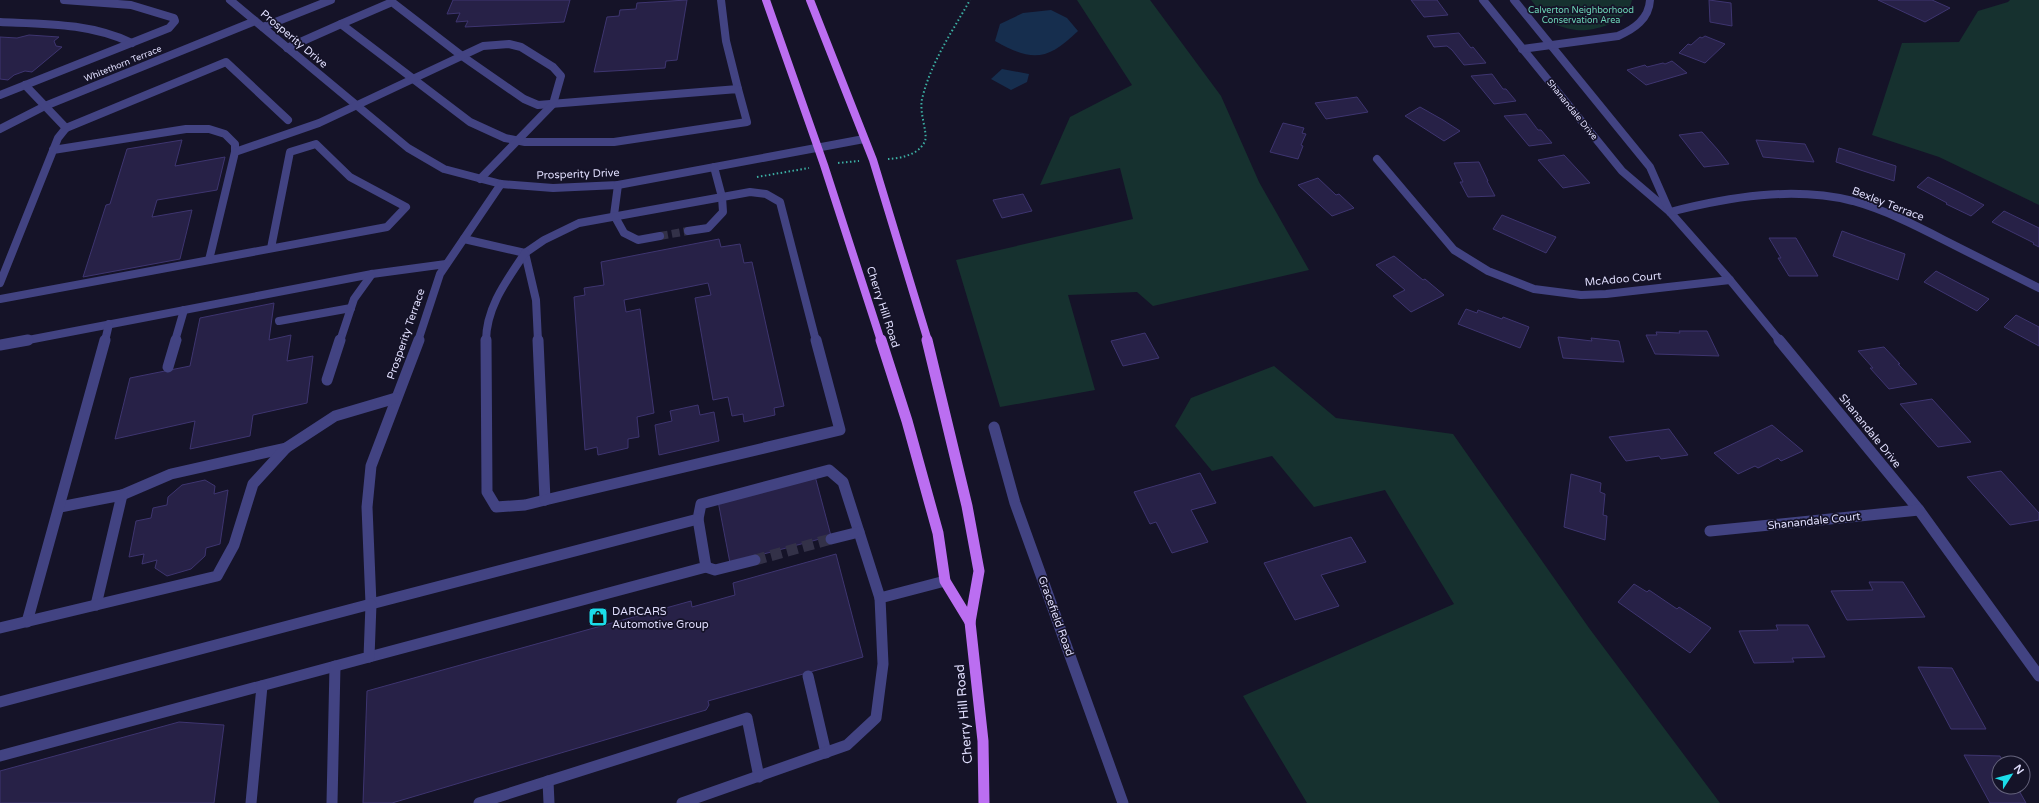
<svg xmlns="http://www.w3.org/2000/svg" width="2039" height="803" font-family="'Varela Round',sans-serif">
  <rect width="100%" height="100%" fill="#151328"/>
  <g fill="#16312f">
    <path d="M1077,0H1150L1221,96L1259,182L1309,270L1153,306L1137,292L1068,295L1095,390L1000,407L956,260L1133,219L1120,168L1040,185L1070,117L1132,85Z"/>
    <path d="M1531,0H1632C1628,22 1595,32 1576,30C1569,29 1558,26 1552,23C1544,19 1537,7 1531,0Z"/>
    <path d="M2010,0H2039V205L1939,157L1872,135L1902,43L1959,42L1978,11L2008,2Z"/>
    <path d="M1274,366L1336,418L1453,434L1589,628L1720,803H1307L1243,696L1454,604L1385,490L1314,507L1272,456L1212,471L1175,426L1191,398Z"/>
  </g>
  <g fill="#162e4e">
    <path d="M1051,10L1067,18L1078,31C1047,61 1032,62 995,41L1000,24L1023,13Z"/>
    <path d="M1002,69L1029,74L1027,82L1011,90L991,79Z"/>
  </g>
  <g fill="#272147" stroke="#3e3570">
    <path d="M453,0H570L564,22L465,27L468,21L456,22L460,13L447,14Z"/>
    <path d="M687,0L677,60L666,61L665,68L594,72L607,17L619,16L620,10L636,9L637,3Z"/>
    <path d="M1411,0H1437L1448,15L1424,17Z"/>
    <path d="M1709,0L1731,3L1732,26L1710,22Z"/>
    <path d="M1878,0H1932L1950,8L1925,22Z"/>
    <path d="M1459,33L1471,48L1473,47L1486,63L1464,65L1452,50L1447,46L1434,47L1427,36Z"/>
    <path d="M29,35L59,37L54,41L56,46L62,47L32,72L25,71L14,75L8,80L0,79V37L17,38Z"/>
    <path d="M1705,36L1725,44L1705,63L1679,53L1688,44L1691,45L1700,37L1702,38Z"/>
    <path d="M1672,61L1687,73L1646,85L1627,70L1645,65L1647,67L1663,63L1665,64Z"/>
    <path d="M1492,74L1503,89H1506L1516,101L1494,104L1471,76Z"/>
    <path d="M1357,97L1368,112L1326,119L1315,103Z"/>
    <path d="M1420,107L1443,120L1460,131L1444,141L1405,116Z"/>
    <path d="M1526,114L1538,130H1541L1552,143L1529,146L1504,116Z"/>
    <path d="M1283,123L1304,128L1302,133L1306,134L1301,145L1303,146L1298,159L1270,152Z"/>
    <path d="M1702,132L1718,150L1729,164L1704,167L1679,135Z"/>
    <path d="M182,140L175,166L225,157L217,190L157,200L152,217L192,210L180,259L83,277L106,205L110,204L127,149Z"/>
    <path d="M1756,140L1805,144L1814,162L1763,157Z"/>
    <path d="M1839,148L1896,166L1894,181L1836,162Z"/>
    <path d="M1564,155L1590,183L1563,188L1538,160Z"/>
    <path d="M1479,162L1488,181H1487L1495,196L1468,197L1460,182H1463L1454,163Z"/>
    <path d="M1928,177L1959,192L1984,205L1971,216L1946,204L1947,203L1917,187Z"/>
    <path d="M1318,178L1336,195L1339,194L1354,208L1332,216L1298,185Z"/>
    <path d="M1023,194L1032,211L1002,218L993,200Z"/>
    <path d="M2004,211L2039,228V247L2033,244L2034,243L1992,222Z"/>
    <path d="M1502,215L1556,237L1546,253L1493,229Z"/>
    <path d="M1842,231L1905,254L1898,280L1833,256Z"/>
    <path d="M1769,238H1796L1818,276H1789L1778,258H1781Z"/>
    <path d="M719,239L721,247L740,244L744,263L752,262L784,406L774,408L775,415L744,422L743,414L732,416L728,397L713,400L695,298L711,295L708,283L624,300L626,312L640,309L654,413L637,417L639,437L628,439V448L598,455L597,447L585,450L574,297L585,295L584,288L604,285L601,262Z"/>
    <path d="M1394,256L1423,280L1425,279L1444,295L1411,312L1393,296L1405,290L1376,265Z"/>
    <path d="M1936,271L1989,299L1977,311L1924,282Z"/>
    <path d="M274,303L269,340L291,335L287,361L313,356L307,403L253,415L250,436L190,449L195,421L115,439L130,378L190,366L200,318Z"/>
    <path d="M1466,309L1477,313L1478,310L1502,319L1503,317L1529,327L1520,348L1458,324Z"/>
    <path d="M2016,315L2039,327V346L2004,327Z"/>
    <path d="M1679,331H1707L1719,356L1655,354L1646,335H1657L1656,332L1680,333Z"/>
    <path d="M1145,333L1159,358L1123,366L1111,341Z"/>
    <path d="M1558,337L1592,341L1591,338L1619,341L1624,362L1563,358Z"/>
    <path d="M1884,347L1900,364H1898L1917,384L1889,389L1870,368H1873L1858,351Z"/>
    <path d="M1932,399L1971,442L1938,447L1900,404Z"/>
    <path d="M698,405L700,415L714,412L719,441L659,455L655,425L672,421L670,411Z"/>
    <path d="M1772,425L1803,451L1781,461L1778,458L1758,468L1755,466L1738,474L1714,453Z"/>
    <path d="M1669,429L1688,455L1661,459L1659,456L1626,461L1609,437Z"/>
    <path d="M2001,471L2039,513V520L2010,525L1967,477Z"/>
    <path d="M1200,473L1216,503L1191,510L1208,542L1172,553L1156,522L1150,524L1134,492Z"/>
    <path d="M1571,474L1601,483L1600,492L1605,494L1603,515L1607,516L1605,540L1564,527Z"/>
    <path d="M815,476L831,536L730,563L718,501Z"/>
    <path d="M205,480L215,486L214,494L228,490L220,544L206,548L205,556L191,569L167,576L155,568L157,560L142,564L144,554L129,557L136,521L151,518L153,508L167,505L168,497L182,485Z"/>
    <path d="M1351,537L1366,562L1321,575L1339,606L1295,620L1264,563Z"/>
    <path d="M836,554L863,657L708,701L709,705L706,710L392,803H363L367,691L691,601L692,607L735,595L733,583Z"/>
    <path d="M1869,582H1903L1925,617L1847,620L1831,591L1873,590Z"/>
    <path d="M1634,584L1647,592L1649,590L1677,609L1679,607L1711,628L1690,653L1618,602Z"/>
    <path d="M1776,625H1808L1825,657L1792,658L1794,662L1754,663L1739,631L1778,630Z"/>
    <path d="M1918,667L1952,668L1986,729H1951Z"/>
    <path d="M179,722L224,725L214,803H0V771Z"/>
    <path d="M1964,755L2000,756L2004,763H1999V787H2017L2026,803H1990Z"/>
  </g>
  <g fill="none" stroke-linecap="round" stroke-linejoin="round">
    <path stroke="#333148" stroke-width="8" stroke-dasharray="8 4" stroke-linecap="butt" d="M660,236L688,231"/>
    <path stroke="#333148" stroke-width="11" stroke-dasharray="11 5.5" stroke-linecap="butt" d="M755,560L831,539"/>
    <g stroke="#3cb0a4" stroke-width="2" stroke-dasharray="1.5 2.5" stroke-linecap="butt">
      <path d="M888,159C901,158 919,155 925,141C928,133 919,113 922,99C931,62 952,32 970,0"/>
      <path d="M838,163L859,161"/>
      <path d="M757,177L809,168"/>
    </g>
    <g stroke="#424382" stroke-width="8">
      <path d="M230,0L408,148L444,169L501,184L553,188L618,185L864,139"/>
      <path d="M721,0L726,41L738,89"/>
      <path d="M1483,0L1622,171L1670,212L1730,280L1780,341"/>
      <path d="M1514,0L1650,167L1668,208"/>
      <path d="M392,2L462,56L524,99L538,105L738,89L747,122L614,142H525L505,138L470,122L341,24Z"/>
      <path d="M0,22C46,24 90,23 132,43"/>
      <path d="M263,27L331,0"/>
      <path d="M287,48L341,24"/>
      <path d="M1522,49L1618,36C1634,29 1649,19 1650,0"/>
      <path d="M0,95L169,28L175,21L174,18L131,5L64,0"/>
      <path d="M66,128L226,62L288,120"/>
      <path d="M0,129L45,106L255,21"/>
      <path d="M53,150L186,129H209L225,134L235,144V152"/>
      <path d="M1377,159L1454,250L1488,271L1534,289L1581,295L1606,294L1730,280"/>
      <path d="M618,185L614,215L624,233L638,240L660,236"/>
      <path d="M1670,212C1728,197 1793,186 1853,201C1885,210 1915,225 1944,240C1976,256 2007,272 2039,288"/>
      <path d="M688,231L708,228L723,212L722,197L714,167"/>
      <path d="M464,239L525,253"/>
      <path d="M525,253L536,300L538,341"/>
      <path d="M525,253L544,240L579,223L750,192L766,194L780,202L816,341"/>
      <path d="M209,260L235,152L319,123L483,46L509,44L521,47L553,67L561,76L553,104L480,179"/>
      <path d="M0,283L58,138L66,128L25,85"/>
      <path d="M0,299L387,227L406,207L350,177L316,144L290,152L271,248"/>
      <path d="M279,321L351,308"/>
      <path d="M23,341L372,274L446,264"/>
      <path d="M105,341L109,324"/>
      <path d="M175,341L184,310"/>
      <path d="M340,341L354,299L372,274"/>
      <path d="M418,341L440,274L501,184"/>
      <path d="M486,341C486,307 507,280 525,253"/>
    </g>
    <g stroke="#424382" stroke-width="11">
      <path d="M419,340L371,466L367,507L371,604L698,519L701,504L829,470L843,482L880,598"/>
      <path d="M486,340L487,492L496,507L525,505L545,500"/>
      <path d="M538,340L545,500"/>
      <path d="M1779,340L1919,510L2039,676"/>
      <path d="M0,345L28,340"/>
      <path d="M168,367L176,340"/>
      <path d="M327,380L340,340"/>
      <path d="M994,427L1015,503L1123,803"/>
      <path d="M122,495L171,474L286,448"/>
      <path d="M545,500L840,430L816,340"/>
      <path d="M60,507L122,495L96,605"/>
      <path d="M1710,531L1919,510"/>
      <path d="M831,539L859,532"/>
      <path d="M706,567L715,570L755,560"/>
      <path d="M27,622L105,340"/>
      <path d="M0,628L217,576L234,545L253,484L286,448L335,416L396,398"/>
      <path d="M369,657L706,567L698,519"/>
      <path d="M808,676L826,753"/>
      <path d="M0,702L371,604L369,657L0,756"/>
      <path d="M548,781L549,803"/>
      <path d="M251,803L262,686"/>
      <path d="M332,803L335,666"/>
      <path d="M479,803L747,718L759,777"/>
      <path d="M682,803L847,745L876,718L883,664L880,598L945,581"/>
    </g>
    <g stroke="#bb6ef1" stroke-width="8">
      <path d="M766,0L824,165L881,341"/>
      <path d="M810,0L873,160L928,341"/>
    </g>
    <g stroke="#bb6ef1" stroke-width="11">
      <path d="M881,340L907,421L938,533L945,581L970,622"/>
      <path d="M927,340L967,506L979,571L970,622L983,741L984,803"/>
    </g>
  </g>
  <defs>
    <g id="shop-square" transform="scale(1)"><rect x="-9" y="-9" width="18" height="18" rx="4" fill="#1bdde9" stroke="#151328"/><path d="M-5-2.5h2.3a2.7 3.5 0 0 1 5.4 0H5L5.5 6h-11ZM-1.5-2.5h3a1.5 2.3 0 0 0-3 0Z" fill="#111"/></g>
  </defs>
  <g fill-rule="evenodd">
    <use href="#shop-square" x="598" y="617"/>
  </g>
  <g text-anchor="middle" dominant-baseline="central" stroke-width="3.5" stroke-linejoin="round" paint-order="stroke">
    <g font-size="9" fill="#6ed6b8" stroke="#151328">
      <text x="1581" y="10">Calverton Neighborhood<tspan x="1581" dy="10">Conservation Area</tspan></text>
    </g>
    <g font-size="9" fill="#dfddfc" stroke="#151328">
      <text transform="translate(123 64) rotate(-22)">Whitethorn Terrace</text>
      <text transform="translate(1572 110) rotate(51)">Shanandale Drive</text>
    </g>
    <g font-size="11" fill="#dfddfc" stroke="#151328">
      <text transform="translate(294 39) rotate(40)">Prosperity Drive</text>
      <text transform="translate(578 174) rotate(-2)">Prosperity Drive</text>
      <text transform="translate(1888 204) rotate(21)">Bexley Terrace</text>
      <text transform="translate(1623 279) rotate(-5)">McAdoo Court</text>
      <text transform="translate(883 307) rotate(72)">Cherry Hill Road</text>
      <text transform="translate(406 334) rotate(-71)">Prosperity Terrace</text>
      <text transform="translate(1870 431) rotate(51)">Shanandale Drive</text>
      <text transform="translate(1814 521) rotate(-6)">Shanandale Court</text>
      <text transform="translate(1056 616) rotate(70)">Gracefield Road</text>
    </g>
    <g font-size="11" fill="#dfddfc" stroke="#151328" text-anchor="start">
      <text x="612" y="611">DARCARS<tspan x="612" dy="13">Automotive Group</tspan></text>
    </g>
    <g font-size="13" fill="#dfddfc" stroke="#151328">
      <text transform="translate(964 714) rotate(-95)">Cherry Hill Road</text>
    </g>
  </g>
  <g transform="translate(2011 775) rotate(54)"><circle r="19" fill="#151328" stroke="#66647d"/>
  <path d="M0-3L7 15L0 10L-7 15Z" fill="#1bdde9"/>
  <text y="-6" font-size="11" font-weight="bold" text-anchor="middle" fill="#dfddfc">N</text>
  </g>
</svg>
